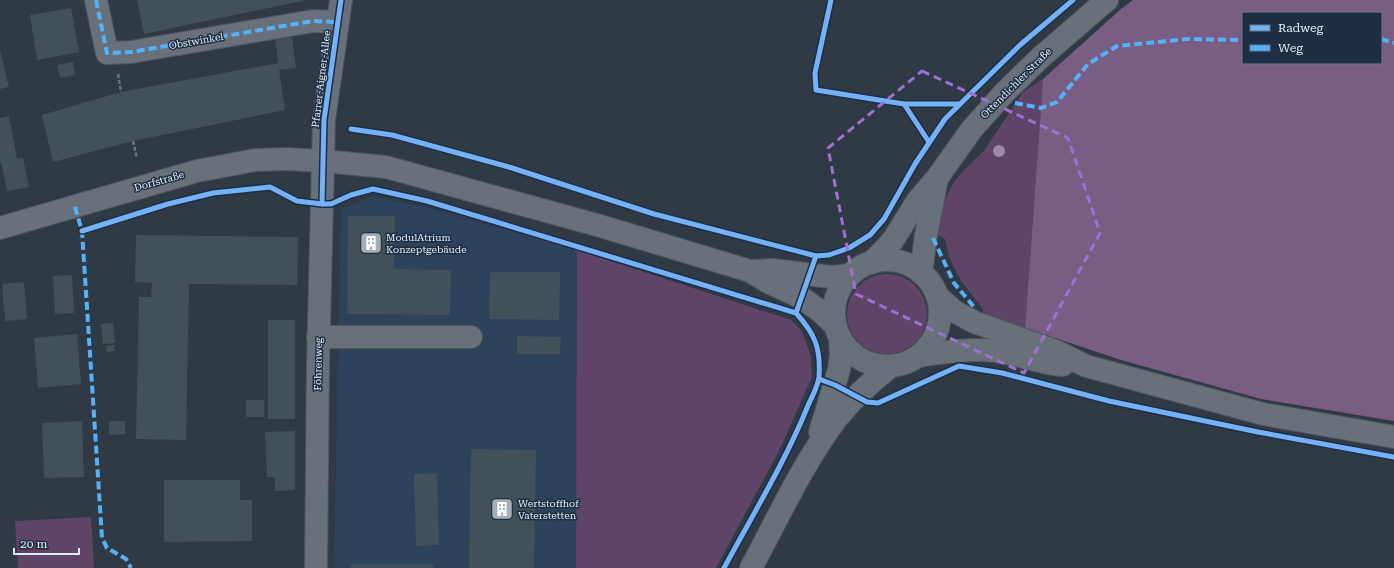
<svg xmlns="http://www.w3.org/2000/svg" width="1394" height="568" font-family="'Roboto Serif',serif">
  <rect width="100%" height="100%" fill="#303a45"/>
  <path fill="#2d435b" d="M371,196L430,208L577,250L576,568H334L341,210Z"/>
  <g fill="#5f4468">
    <path d="M1043,79L1025,328L983,317V309L961,281L949,257L945,239L935,233L943,203L954,182L962,172L984,151L1023,92Z"/>
    <path d="M577,250L791,320L801,330L811,356L812,377L780,449L716,568H576Z"/>
    <circle cx="887" cy="314" r="40"/>
    <path d="M91,517L94,568H18L15,521Z"/>
  </g>
  <path fill="#795d83" fill-rule="evenodd" d="M1133,0H1394V421L1261,399L1121,360L1025,328L1043,79L1121,9ZM1243,13H1381V63H1243Z"/>
  <g fill="#415059">
    <path d="M137,0H302V1L144,34Z"/>
    <path d="M71,8L79,52L37,60L30,15Z"/>
    <path d="M292,37L296,68L279,70L285,110L133,141L53,162L42,115L121,92L278,63L275,39Z"/>
    <path d="M0,50L9,87L0,89Z"/>
    <path d="M73,62L75,75L60,78L57,65Z"/>
    <path d="M9,116L17,159L23,158L29,187L7,191L1,162L0,163V118Z"/>
    <path d="M348,216H395L394,269L451,270L450,315L347,314Z"/>
    <path d="M136,235L298,237L297,285L189,284L186,440L136,439L139,297H151L152,283L135,282Z"/>
    <path d="M490,272H560L559,320L489,319Z"/>
    <path d="M72,275L74,313L55,314L53,276Z"/>
    <path d="M24,282L27,319L5,321L2,284Z"/>
    <rect x="268" y="320" width="27" height="99"/>
    <path d="M113,323L115,343L103,344L101,324Z"/>
    <path d="M77,334L81,384L38,388L34,338Z"/>
    <path d="M517,336L561,337L560,354H517Z"/>
    <path d="M114,345L115,351L107,352L106,346Z"/>
    <rect x="246" y="400" width="18" height="17"/>
    <path d="M82,421L84,477L44,478L42,423Z"/>
    <path d="M109,421H125V434L109,435Z"/>
    <path d="M295,431V490L275,491V477H267L265,432Z"/>
    <path d="M471,449L536,450L534,568H469Z"/>
    <path d="M437,473L439,545L416,546L414,474Z"/>
    <path d="M164,480H240V500H252V541L164,542Z"/>
    <rect x="351" y="564" width="82" height="4"/>
  </g>
  <g fill="none" stroke-linecap="round" stroke-linejoin="round">
    <g stroke="#4e5660" stroke-width="24">
      <g id="minor">
        <path d="M96,0L107,53L131,52L313,21L337,22"/>
        <path d="M0,228L197,171L255,160L286,159L323,161L386,167L597,225L750,271L766,281L802,298L821,312L836,326"/>
        <circle cx="887" cy="313" r="53"/>
        <path d="M871,263L886,248L893,240L918,200L937,178L972,129L1005,92L1041,57L1107,0"/>
        <path d="M752,271L773,270L831,277L850,275"/>
        <path d="M921,273L926,235L937,179"/>
        <path d="M937,296L954,311L974,322L1056,351L1086,366L1263,414L1394,437"/>
        <path d="M318,337H471"/>
        <path d="M919,356C945,352 970,348 996,351C1019,354 1040,364 1063,365"/>
        <path d="M820,432L839,370L841,355L840,337"/>
        <path d="M316,568L318,364L324,120L341,0"/>
        <path d="M751,568C778,518 804,461 838,417C854,397 872,381 891,366"/>
      </g>
    </g>
    <g stroke="#6c737b" stroke-width="2.5" stroke-dasharray="4 2" stroke-linecap="butt">
      <path d="M118,74L121,92"/>
      <path d="M133,141L137,158"/>
      <path d="M344,198L373,189L393,194"/>
      <path d="M488,220L755,302"/>
    </g>
    <use href="#minor" stroke="#68707a" stroke-width="22"/>
    <g stroke="#52b3f8" stroke-width="4" stroke-dasharray="8 4" stroke-linecap="butt">
      <path d="M96,0L107,53L131,52L313,21L337,22"/>
      <path d="M1381,39L1394,43"/>
      <path d="M1015,103L1041,108L1057,102L1088,64L1117,46L1188,39L1243,40"/>
      <path d="M75,207L82,231L102,538L107,548L126,559L131,568"/>
      <path d="M933,238L954,283L974,307"/>
    </g>
    <g stroke="#1e2f43" stroke-width="8">
      <g id="cycleway">
        <path d="M831,0L815,73L816,90L904,104L929,142"/>
        <path d="M904,104H959"/>
        <path d="M351,129L392,135L509,167L654,214L816,256L829,255L849,248L870,235L884,219L915,164L945,119L1020,45L1073,0"/>
        <path d="M322,204L324,120L341,0"/>
        <path d="M82,231L168,204L213,193L270,187L297,201L322,204H331L351,195L373,189L427,201L796,313C815,334 821,348 819,377C818,387 811,398 807,408C785,462 752,516 724,568"/>
        <path d="M796,313L816,256"/>
        <path d="M819,379L835,385L867,402L878,403L959,366L1002,373L1109,401L1258,432L1394,457"/>
      </g>
    </g>
    <use href="#cycleway" stroke="#73b2f8" stroke-width="5"/>
  </g>
  <circle fill="#9b88aa" cx="999" cy="151" r="6"/>
  <path fill="none" stroke="#9f70d4" stroke-width="3" stroke-dasharray="8 5" stroke-linejoin="round" d="M922,71L1068,138L1100,233L1024,373L856,294L828,148Z"/>
  <defs>
    <g id="building-square" transform="scale(1.15)"><rect x="-9" y="-9" width="18" height="18" rx="4" fill="#a4aebb" stroke="#1e2f43"/><path d="M-4-6H4V6H1V3H-1V6H-4ZM-2.5-4.3h1.7v1.8h-1.7ZM.8-4.3h1.7v1.8H.8ZM-2.5-1h1.7V.8h-1.7ZM.8-1h1.7V.8H.8Z" fill="#fff"/></g>
  </defs>
  <g fill-rule="evenodd">
    <use href="#building-square" x="371" y="243"/>
    <use href="#building-square" x="502" y="509"/>
  </g>
  <g text-anchor="middle" dominant-baseline="central" stroke-width="3" stroke-linejoin="round" paint-order="stroke">
    <g font-size="10" fill="#e2edfa" stroke="#1e2f43">
      <text transform="translate(196 41) rotate(-10)">Obstwinkel</text>
      <text transform="translate(321 79) rotate(-83)">Pfarrer-Aigner-Allee</text>
      <text transform="translate(1016 83) rotate(-45)">Ottendichler Straße</text>
      <text transform="translate(159 181) rotate(-16)">Dorfstraße</text>
      <text transform="translate(318 364) rotate(-89)">Föhrenweg</text>
    </g>
    <g font-size="10" fill="#e2edfa" stroke="#1e2f43" text-anchor="start">
      <text x="386" y="237">ModulAtrium<tspan x="386" dy="12">Konzeptgebäude</tspan></text>
      <text x="518" y="503">Wertstoffhof<tspan x="518" dy="12">Vaterstetten</tspan></text>
    </g>
  </g>
  <rect x="1242" y="12" width="140" height="52" fill="#1e2f43" stroke="#6c7b8c"/>
  <rect x="1250" y="25" width="20" height="6" fill="#73b2f8" stroke="#6c7b8c"/>
  <text x="1278" y="32" font-size="12" fill="#e2edfa">Radweg</text>
  <rect x="1250" y="45" width="20" height="6" fill="#52b3f8" stroke="#6c7b8c"/>
  <text x="1278" y="52" font-size="12" fill="#e2edfa">Weg</text>
  <path d="M14 548v6h65v-6" fill="none" stroke="#e2edfa" stroke-width="2"/>
  <text x="20" y="548" font-size="12" fill="#e2edfa" stroke="#1e2f43" stroke-width="3" paint-order="stroke">20 m</text>
</svg>
